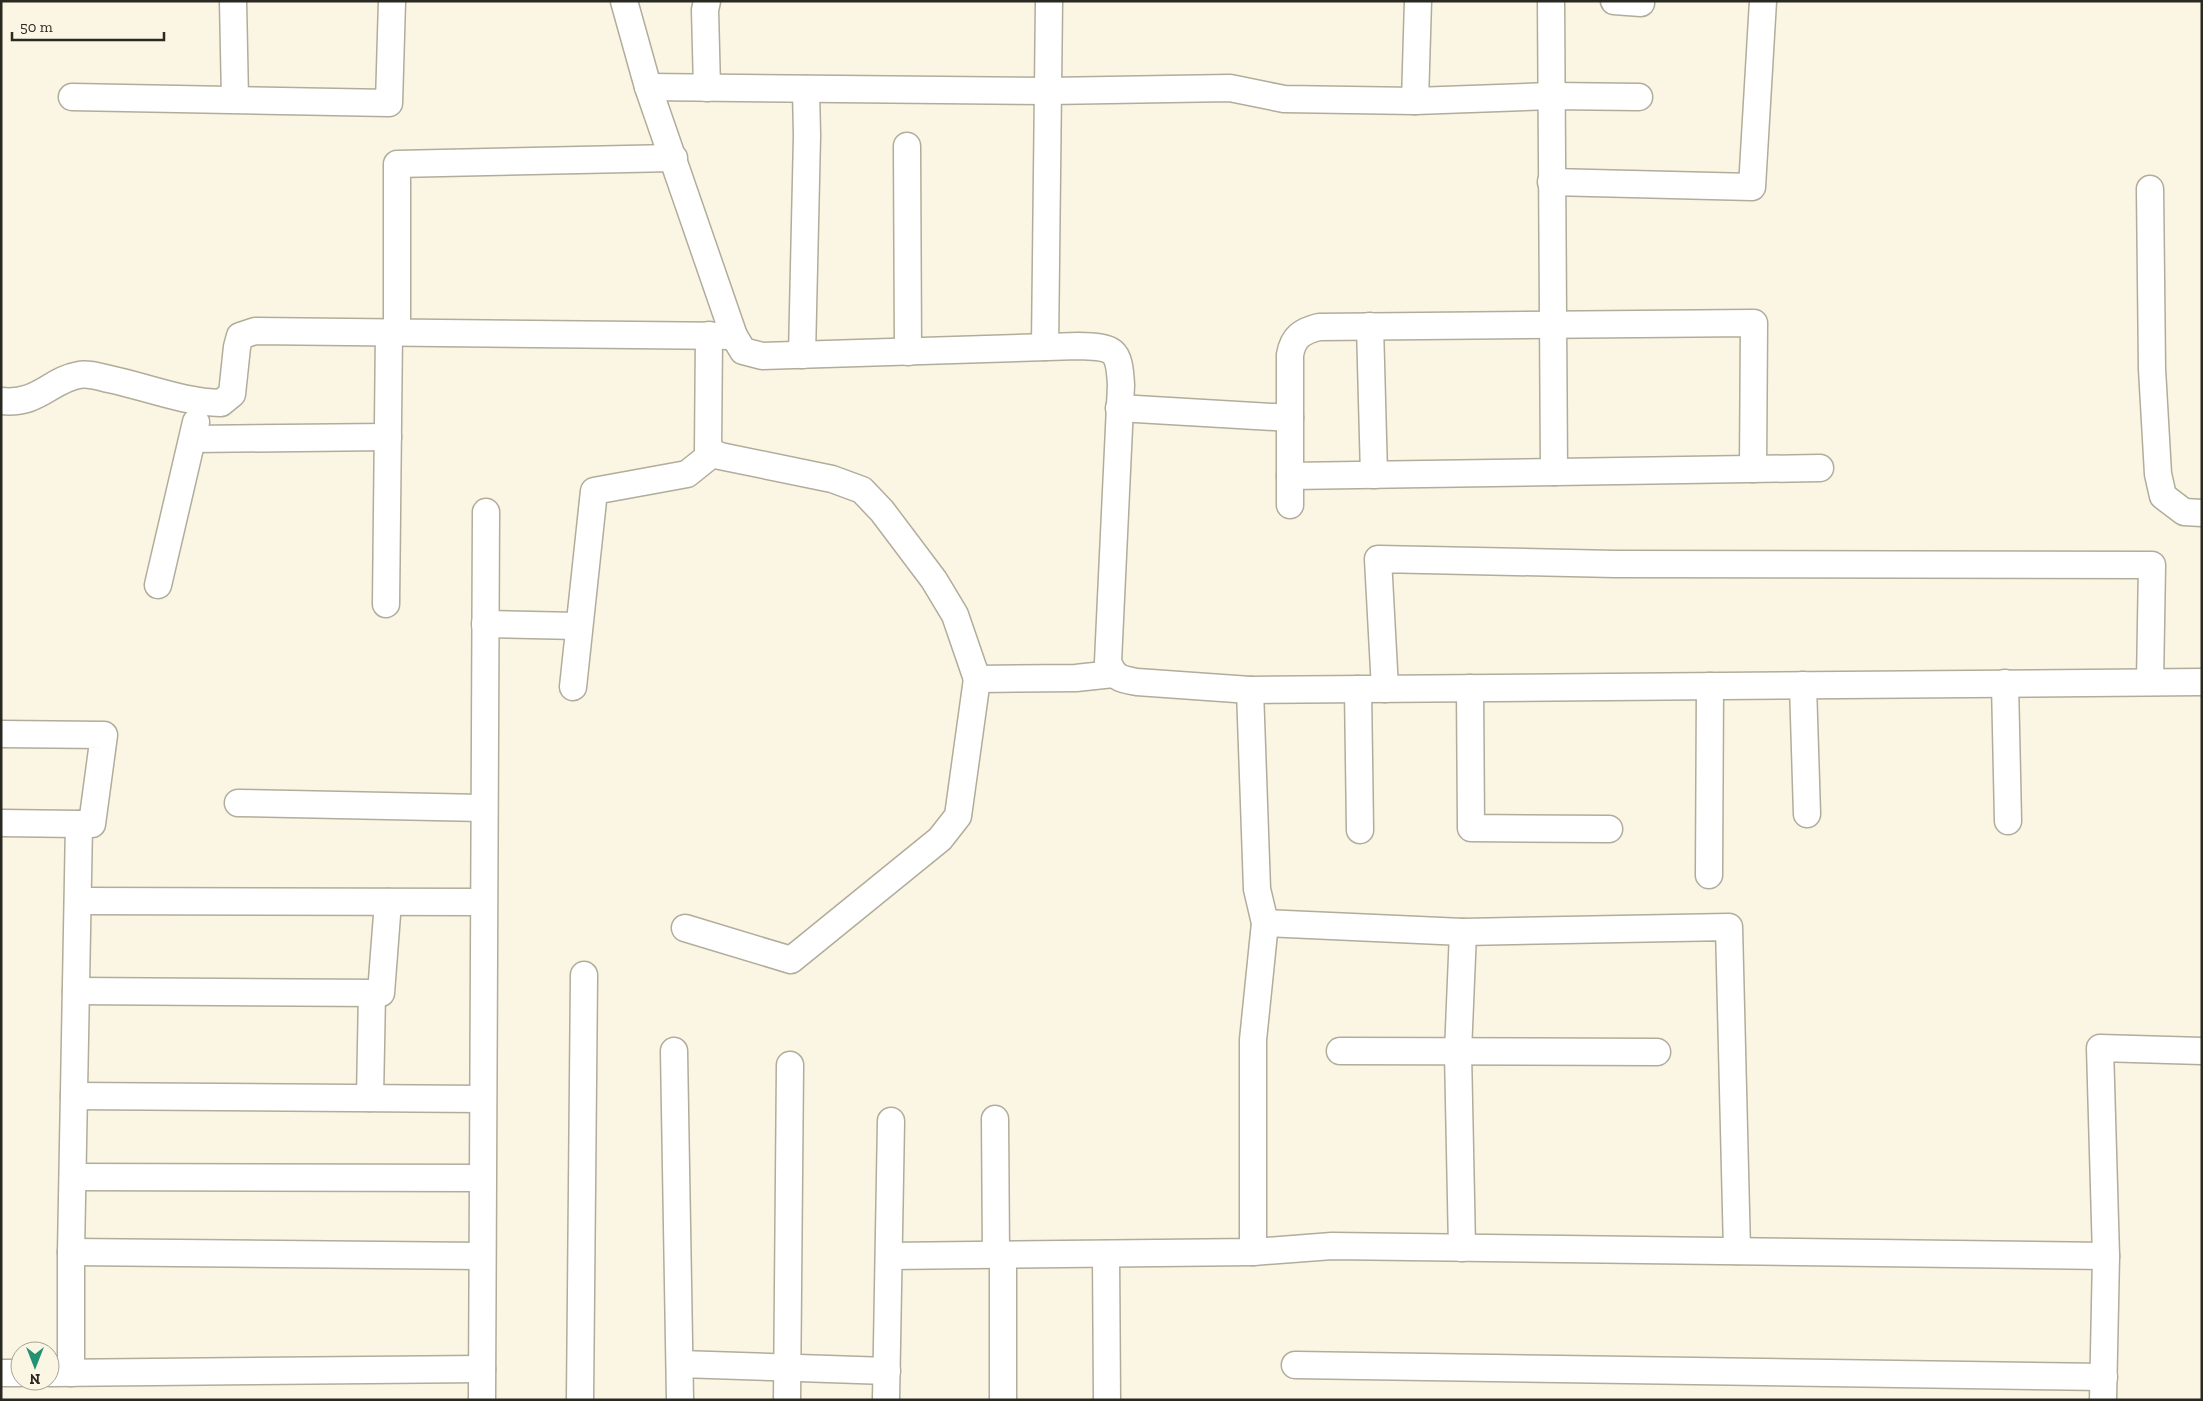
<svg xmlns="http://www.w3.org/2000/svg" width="2203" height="1401" font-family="'Zilla Slab',serif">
  <rect width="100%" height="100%" fill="#fbf6e3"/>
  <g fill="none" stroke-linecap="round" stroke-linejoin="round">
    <g stroke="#b1ac9b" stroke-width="29">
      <g id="minor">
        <path d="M233,1L235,99"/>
        <path d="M624,1L648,87L734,336L743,351L762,356L1078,346C1114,347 1119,348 1121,385L1108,662C1115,679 1121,679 1137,682L1250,690L2202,682"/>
        <path d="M1551,1L1554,472"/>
        <path d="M1614,1L1641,3"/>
        <path d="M648,87L1049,91L1230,88L1284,99L1415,101L1551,96L1639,97"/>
        <path d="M707,88L705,10L707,1"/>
        <path d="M72,97L389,103L392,1"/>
        <path d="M1415,101L1418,1"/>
        <path d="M907,146L908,352"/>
        <path d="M1551,182L1752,187L1763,1"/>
        <path d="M2150,189L2152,369L2158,474L2163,496L2184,512L2202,513"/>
        <path d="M1370,326L1374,475"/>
        <path d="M397,332V164L674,158"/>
        <path d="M709,335L708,450L720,456L832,479L862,490L882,511L934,580L955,615L977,679L1076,678L1113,674"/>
        <path d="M1045,347L1049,1"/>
        <path d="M802,355L807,136L806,89"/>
        <path d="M1,401C39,405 50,380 79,375C89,373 100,377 109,379C147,387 182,402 221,403L232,394L237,347L240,336L255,331L734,336"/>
        <path d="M1119,408L1290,418"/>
        <path d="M193,439L388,437"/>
        <path d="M1290,476L1820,468"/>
        <path d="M1290,505V355C1293,337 1302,331 1319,327L1754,323L1753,469"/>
        <path d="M158,585L196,422"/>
        <path d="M386,604L389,332"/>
        <path d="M485,624L578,626"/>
        <path d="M2005,683L2008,821"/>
        <path d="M1803,685L1807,814"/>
        <path d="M573,687L594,491L687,474L712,454"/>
        <path d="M1470,688L1471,828L1609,829"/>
        <path d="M1358,689L1360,830"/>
        <path d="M1385,689L1378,559L1615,564L2152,565L2150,682"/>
        <path d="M1250,690L1257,889L1265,923L1253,1040V1252"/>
        <path d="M1,734L104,735L92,824H79L71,1252V1373"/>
        <path d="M238,803L483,808"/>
        <path d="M1,823L79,824"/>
        <path d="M1709,875L1710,686"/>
        <path d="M78,901L483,902"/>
        <path d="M1265,923L1463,932L1729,927L1737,1251"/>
        <path d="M685,928L791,960L940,839L958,816L977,679"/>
        <path d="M76,991L381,993L388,902"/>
        <path d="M674,1051L680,1400"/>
        <path d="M1340,1051L1657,1052"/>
        <path d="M74,1096L482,1099"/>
        <path d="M370,1098L372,993"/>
        <path d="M995,1119L996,1255"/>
        <path d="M73,1177L482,1178"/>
        <path d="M1462,1248L1458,1052L1463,932"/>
        <path d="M71,1252L482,1256"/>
        <path d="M1106,1254L1107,1400"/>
        <path d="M1003,1255V1400"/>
        <path d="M889,1256L1253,1252L1332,1246L2106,1256"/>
        <path d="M680,1364L887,1371"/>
        <path d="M1295,1365L2104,1377"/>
        <path d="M1,1373H20"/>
        <path d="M50,1373L482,1369"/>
        <path d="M482,1400L486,512"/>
        <path d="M580,1400L584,975"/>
        <path d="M787,1400L790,1065"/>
        <path d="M886,1400L891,1121"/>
        <path d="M2103,1400L2106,1256L2100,1048L2202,1051"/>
      </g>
    </g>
    <use href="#minor" stroke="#fff" stroke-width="26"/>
  </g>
  <rect width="2203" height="1401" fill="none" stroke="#292821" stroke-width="5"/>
  <g transform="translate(35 1366) rotate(180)"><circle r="24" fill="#fbf6e3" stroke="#a7a495"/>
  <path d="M0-4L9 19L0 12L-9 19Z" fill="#229273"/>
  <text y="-8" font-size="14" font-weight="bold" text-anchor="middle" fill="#292821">N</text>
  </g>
  <path d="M12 32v8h152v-8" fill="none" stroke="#292821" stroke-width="2.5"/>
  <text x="20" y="32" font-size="15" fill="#292821" stroke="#fbf6e3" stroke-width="4" paint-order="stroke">50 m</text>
</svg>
